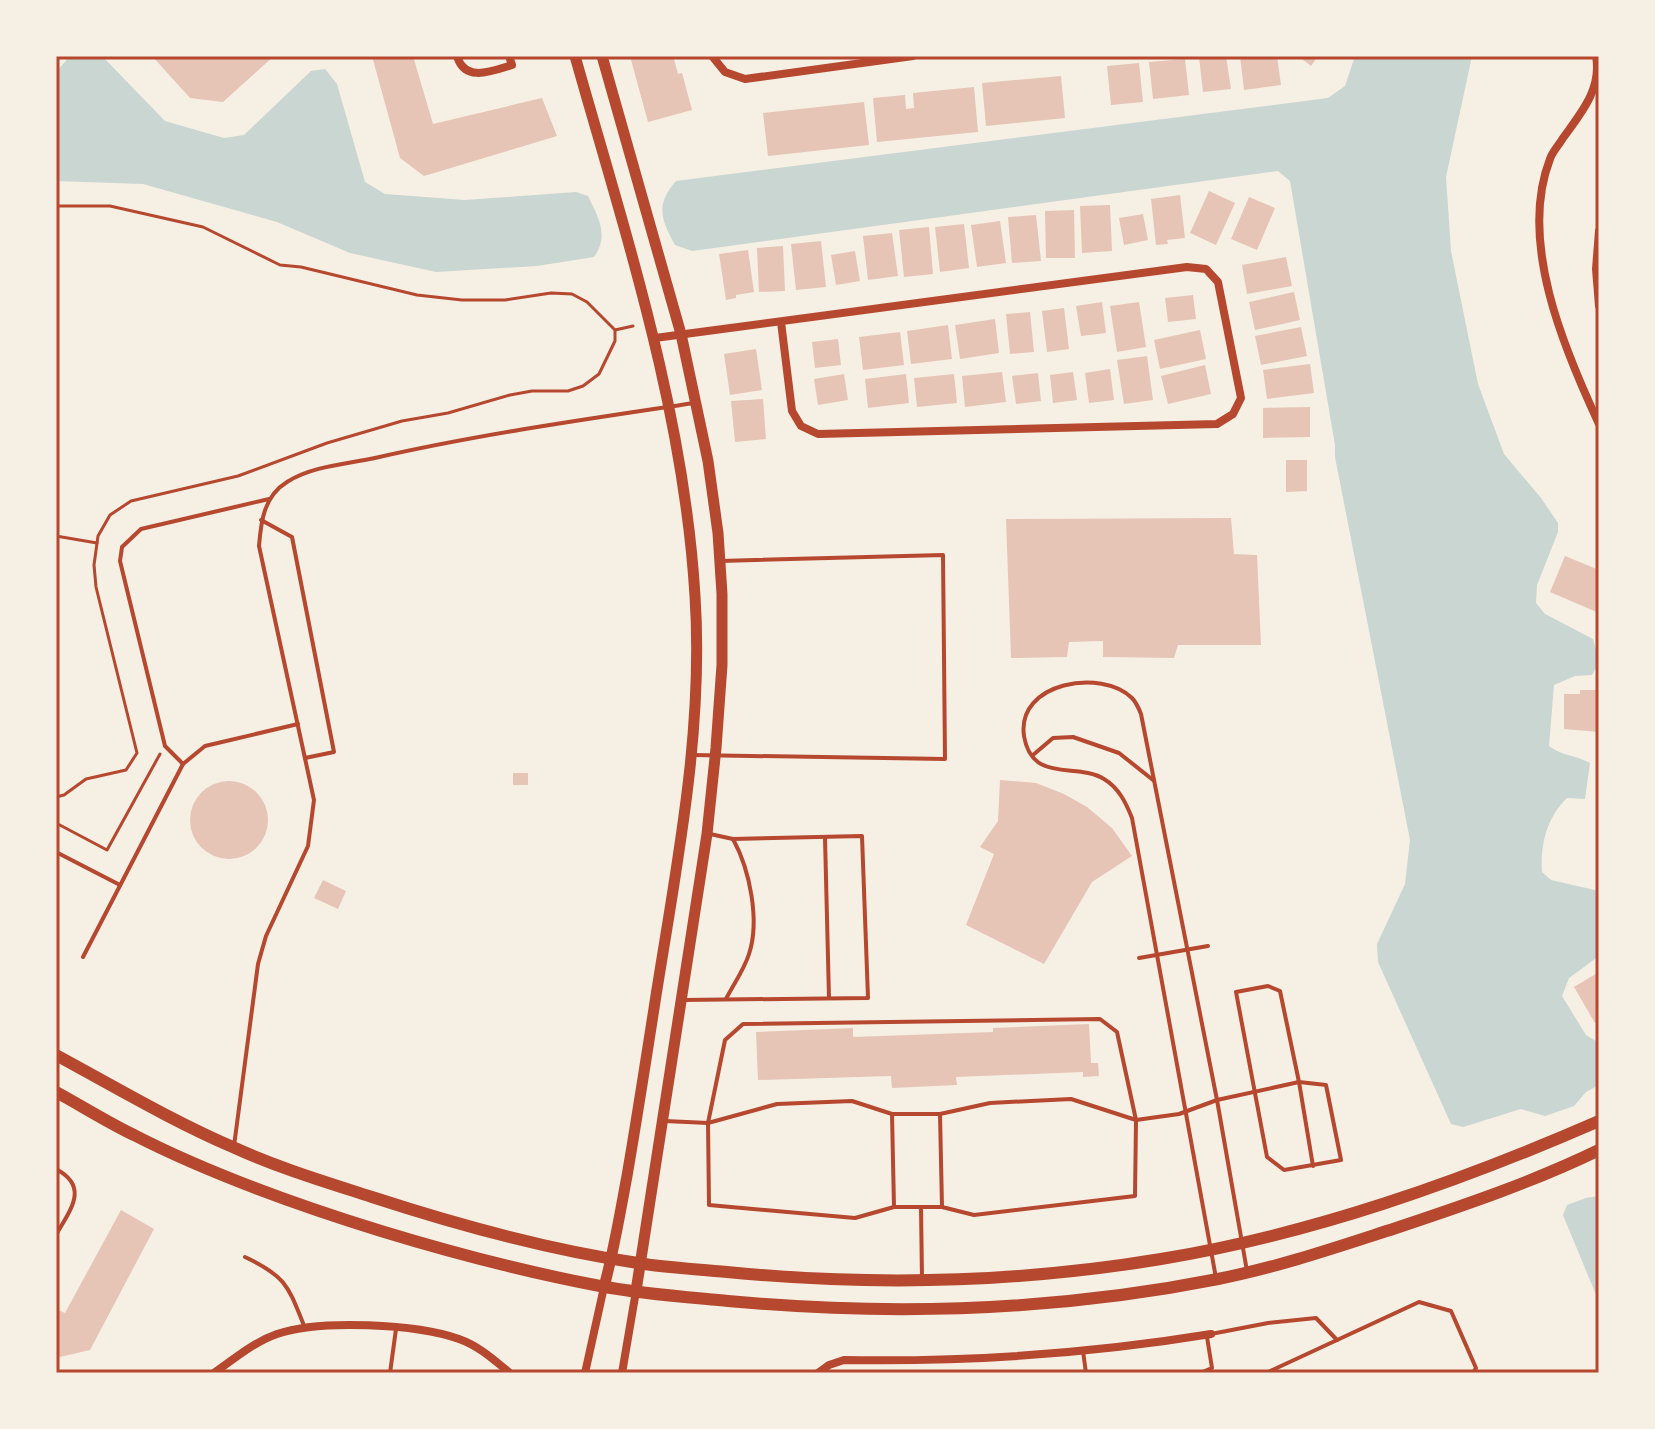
<svg xmlns="http://www.w3.org/2000/svg" width="1655" height="1429" font-family="Montserrat,sans-serif">
  <rect width="100%" height="100%" fill="#f6efe4"/>
  <g fill="#c9d6d2">
    <path d="M70,56H102L165,121L224,138L244,135L311,71L325,69L337,84L365,182L385,194L465,200L576,192L588,196C599,218 609,236 594,257L537,266L436,272L350,253L277,222L143,184L56,181V72Z"/>
    <path d="M1355,56H1472L1446,177L1451,251L1478,384L1504,454L1541,498L1558,523V532L1537,585L1536,603L1545,614L1593,639L1599,662L1592,675L1575,676L1554,685L1549,746C1562,756 1576,755 1590,763L1585,799L1567,798C1547,817 1540,845 1542,872L1551,880L1599,891V956L1569,978L1562,996L1586,1035L1599,1043V1085L1586,1092L1574,1106L1545,1116L1521,1109L1463,1127L1451,1124L1378,962L1377,944L1405,884L1410,840L1335,457V445L1290,181L1278,171L692,251L675,245C661,219 655,205 676,181L1328,98L1345,86Z"/>
    <path d="M1599,1196V1302L1563,1215L1567,1205L1586,1198Z"/>
  </g>
  <g fill="#e6c5b7">
    <path d="M152,56H206L209,59L213,56H274L223,102L190,98Z"/>
    <path d="M372,56H413L433,124L542,98L557,136L424,176L400,158Z"/>
    <path d="M630,56H673L678,74L682,73L692,110L648,122Z"/>
    <path d="M1226,56L1231,89L1203,92L1199,57Z"/>
    <path d="M1240,56H1277L1281,85L1244,90Z"/>
    <path d="M1298,56H1318L1311,66Z"/>
    <path d="M1185,59L1189,95L1153,99L1149,62Z"/>
    <path d="M1139,63L1143,102L1111,105L1107,66Z"/>
    <path d="M1061,76L1065,118L986,126L982,83Z"/>
    <path d="M974,87L978,132L877,142L873,98L905,95L906,109L914,108L913,93Z"/>
    <path d="M864,102L869,145L768,156L763,113Z"/>
    <path d="M1209,191L1235,203L1216,245L1190,233Z"/>
    <path d="M1180,195L1185,238L1167,240L1168,244L1156,245L1151,199Z"/>
    <path d="M1249,197L1275,208L1257,250L1231,239Z"/>
    <path d="M1110,205L1112,251L1082,253L1080,206Z"/>
    <path d="M1074,210L1075,258H1046L1045,211Z"/>
    <path d="M1143,214L1148,240L1124,245L1119,218Z"/>
    <path d="M1036,215L1041,261L1012,263L1008,217Z"/>
    <path d="M1000,221L1006,263L977,267L971,225Z"/>
    <path d="M964,224L969,268L940,272L935,227Z"/>
    <path d="M929,227L933,274L904,277L899,230Z"/>
    <path d="M892,233L898,276L868,280L863,236Z"/>
    <path d="M821,241L826,287L796,290L791,244Z"/>
    <path d="M783,246L785,291L759,292L757,248Z"/>
    <path d="M748,250L754,292L736,295V298L726,300L719,254Z"/>
    <path d="M855,251L860,281L836,285L831,255Z"/>
    <path d="M1286,257L1292,286L1247,294L1242,265Z"/>
    <path d="M1294,292L1300,320L1255,330L1249,302Z"/>
    <path d="M1193,295L1196,319L1168,322L1165,298Z"/>
    <path d="M1102,302L1106,333L1081,336L1076,306Z"/>
    <path d="M1139,302L1146,347L1117,352L1110,306Z"/>
    <path d="M1064,308L1069,349L1047,352L1042,311Z"/>
    <path d="M1030,312L1034,352L1010,354L1006,314Z"/>
    <path d="M995,319L999,353L960,359L955,325Z"/>
    <path d="M948,325L952,359L911,364L907,331Z"/>
    <path d="M1301,327L1307,356L1261,365L1255,336Z"/>
    <path d="M1200,330L1206,359L1160,369L1154,340Z"/>
    <path d="M900,332L904,365L863,370L859,337Z"/>
    <path d="M838,339L841,365L815,368L812,342Z"/>
    <path d="M756,349L762,390L730,395L724,354Z"/>
    <path d="M1147,356L1153,400L1124,404L1117,360Z"/>
    <path d="M1310,364L1314,393L1267,399L1263,370Z"/>
    <path d="M1205,365L1211,394L1168,404L1161,376Z"/>
    <path d="M1110,369L1114,400L1089,403L1085,373Z"/>
    <path d="M1002,372L1006,402L965,407L962,376Z"/>
    <path d="M1073,372L1077,400L1053,403L1050,375Z"/>
    <path d="M1038,373L1041,401L1016,404L1012,376Z"/>
    <path d="M844,374L848,400L818,405L814,379Z"/>
    <path d="M906,374L909,403L868,408L865,379Z"/>
    <path d="M954,374L957,403L917,407L914,378Z"/>
    <path d="M763,399L766,439L735,442L731,401Z"/>
    <path d="M1310,407V437L1263,438V408Z"/>
    <path d="M1286,460H1307V491L1286,492Z"/>
    <path d="M1231,518L1234,554L1257,555L1261,645H1178L1174,658L1103,657V641L1069,642L1067,657L1011,658L1006,519Z"/>
    <path d="M1565,556L1599,570V613L1550,592Z"/>
    <path d="M1580,690H1599V732L1564,729V694H1580Z"/>
    <rect x="513" y="773" width="15" height="12"/>
    <path d="M1000,780L1036,783L1064,794L1087,807L1112,828L1132,856L1092,882L1044,964L966,925L994,854L980,847L998,821Z"/>
    <circle cx="229" cy="820" r="39"/>
    <path d="M323,880L346,891L338,909L314,898Z"/>
    <path d="M1599,972V1020L1595,1023L1574,987Z"/>
    <path d="M1089,1024L1091,1063H1098L1099,1076L1083,1077V1072L956,1077L957,1085L892,1088L891,1076L758,1080L756,1032L853,1028V1037L993,1032V1028Z"/>
    <path d="M121,1210L154,1229L90,1350L60,1357L56,1355V1309L65,1313Z"/>
  </g>
  <g fill="none" stroke-linecap="round" stroke-linejoin="round">
    <g stroke="#b5482f" stroke-width="3">
      <path d="M56,206H110L203,227L280,265L301,267L417,295L462,300H505L551,293L572,294L587,302L615,330L633,326"/>
      <path d="M56,536L97,543"/>
      <path d="M56,797L64,795L86,779L126,770L137,753L96,587L94,565L98,536L110,515L131,501L238,476L327,443L402,421L448,413L510,395L532,391H568L583,386L599,374L615,341V330"/>
      <path d="M56,823L107,850L160,754"/>
    </g>
    <g stroke="#b5482f" stroke-width="4">
      <path d="M261,520L292,537L334,752L305,758"/>
      <path d="M693,755L945,759L943,555L720,561"/>
      <path d="M1033,755L1053,738L1073,737L1119,753L1153,780"/>
      <path d="M183,764L165,746L120,561L122,547L141,529L269,499"/>
      <path d="M825,838L829,998"/>
      <path d="M56,852L120,885"/>
      <path d="M83,957L183,764L205,746L298,724"/>
      <path d="M1139,958L1208,946"/>
      <path d="M1268,986L1280,991L1299,1082L1326,1085L1341,1160L1284,1170L1267,1157L1236,992Z"/>
      <path d="M726,999C733,985 744,970 749,954C760,921 750,870 733,839"/>
      <path d="M683,1000L868,998L862,836L733,839L710,834"/>
      <path d="M1071,1099L1136,1120L1135,1196L974,1215L942,1207L940,1114L990,1103Z"/>
      <path d="M892,1114L894,1207"/>
      <path d="M939,1114H892L852,1101L777,1104L708,1123L709,1205L855,1218L894,1207H942"/>
      <path d="M665,1121L708,1123L725,1040L743,1024L1100,1019L1117,1032L1136,1120L1179,1114L1217,1100L1299,1082L1313,1166"/>
      <path d="M234,1146L258,964L266,936L308,846L314,800L259,546C261,521 264,496 287,482C312,466 347,464 375,458C480,434 588,419 694,403"/>
      <path d="M56,1169C90,1187 70,1210 56,1235"/>
      <path d="M921,1207L922,1279"/>
      <path d="M245,1257C287,1277 288,1286 305,1328"/>
      <path d="M1216,1278L1132,818C1126,803 1119,788 1104,779C1077,762 1032,784 1024,736C1016,682 1102,668 1132,698C1136,702 1139,709 1141,714L1217,1100L1247,1271"/>
      <path d="M1211,1334L1268,1323L1316,1318L1337,1340"/>
      <path d="M1083,1351L1086,1373"/>
      <path d="M390,1373L396,1329"/>
      <path d="M1200,1373L1212,1368L1207,1337"/>
      <path d="M1266,1373L1419,1302L1451,1311L1476,1368L1473,1373"/>
    </g>
    <g stroke="#b5482f" stroke-width="8">
      <path d="M457,56C465,83 492,71 512,65L509,56"/>
      <path d="M712,56L725,72L745,79L913,56"/>
      <path d="M1596,56C1602,89 1581,113 1563,138C1559,145 1552,152 1550,159C1518,241 1564,349 1599,424"/>
      <path d="M1599,231L1596,269L1599,306"/>
      <path d="M655,338L1187,267L1206,269L1218,282L1241,398L1233,414L1217,424L818,434L801,426L792,411L781,322"/>
      <path d="M214,1373C234,1359 254,1342 277,1334C320,1319 417,1324 459,1339C479,1346 494,1360 510,1373"/>
      <path d="M585,1373L604,1287"/>
      <path d="M622,1373L636,1291"/>
      <path d="M818,1373L829,1365L844,1360C968,1362 1089,1354 1211,1334"/>
    </g>
    <g stroke="#b5482f" stroke-width="11">
      <path d="M575,56C625,233 684,411 695,596C704,732 676,868 655,1002C646,1060 637,1118 627,1176C620,1213 614,1250 604,1287"/>
      <path d="M602,56L681,334L708,461L718,533L722,594V665L716,748L707,834L636,1291"/>
    </g>
    <g stroke="#b5482f" stroke-width="12">
      <path d="M56,1055C115,1087 174,1122 235,1148C279,1168 326,1182 372,1197C458,1225 548,1250 638,1263C667,1268 697,1269 727,1272C872,1286 1017,1283 1161,1259C1312,1234 1459,1182 1599,1121"/>
      <path d="M56,1092C82,1106 107,1122 134,1135C212,1175 297,1205 381,1231C453,1253 526,1272 600,1286C642,1294 686,1297 728,1301C891,1316 1057,1311 1218,1279C1279,1267 1337,1247 1396,1228C1465,1205 1533,1182 1599,1150"/>
    </g>
  </g>
  <rect width="1655" height="1429" fill="none" stroke="#f6efe4" stroke-width="116"/>
  <rect x="58" y="58" width="1539" height="1313" fill="none" stroke="#b5482f" stroke-width="3"/>
</svg>
